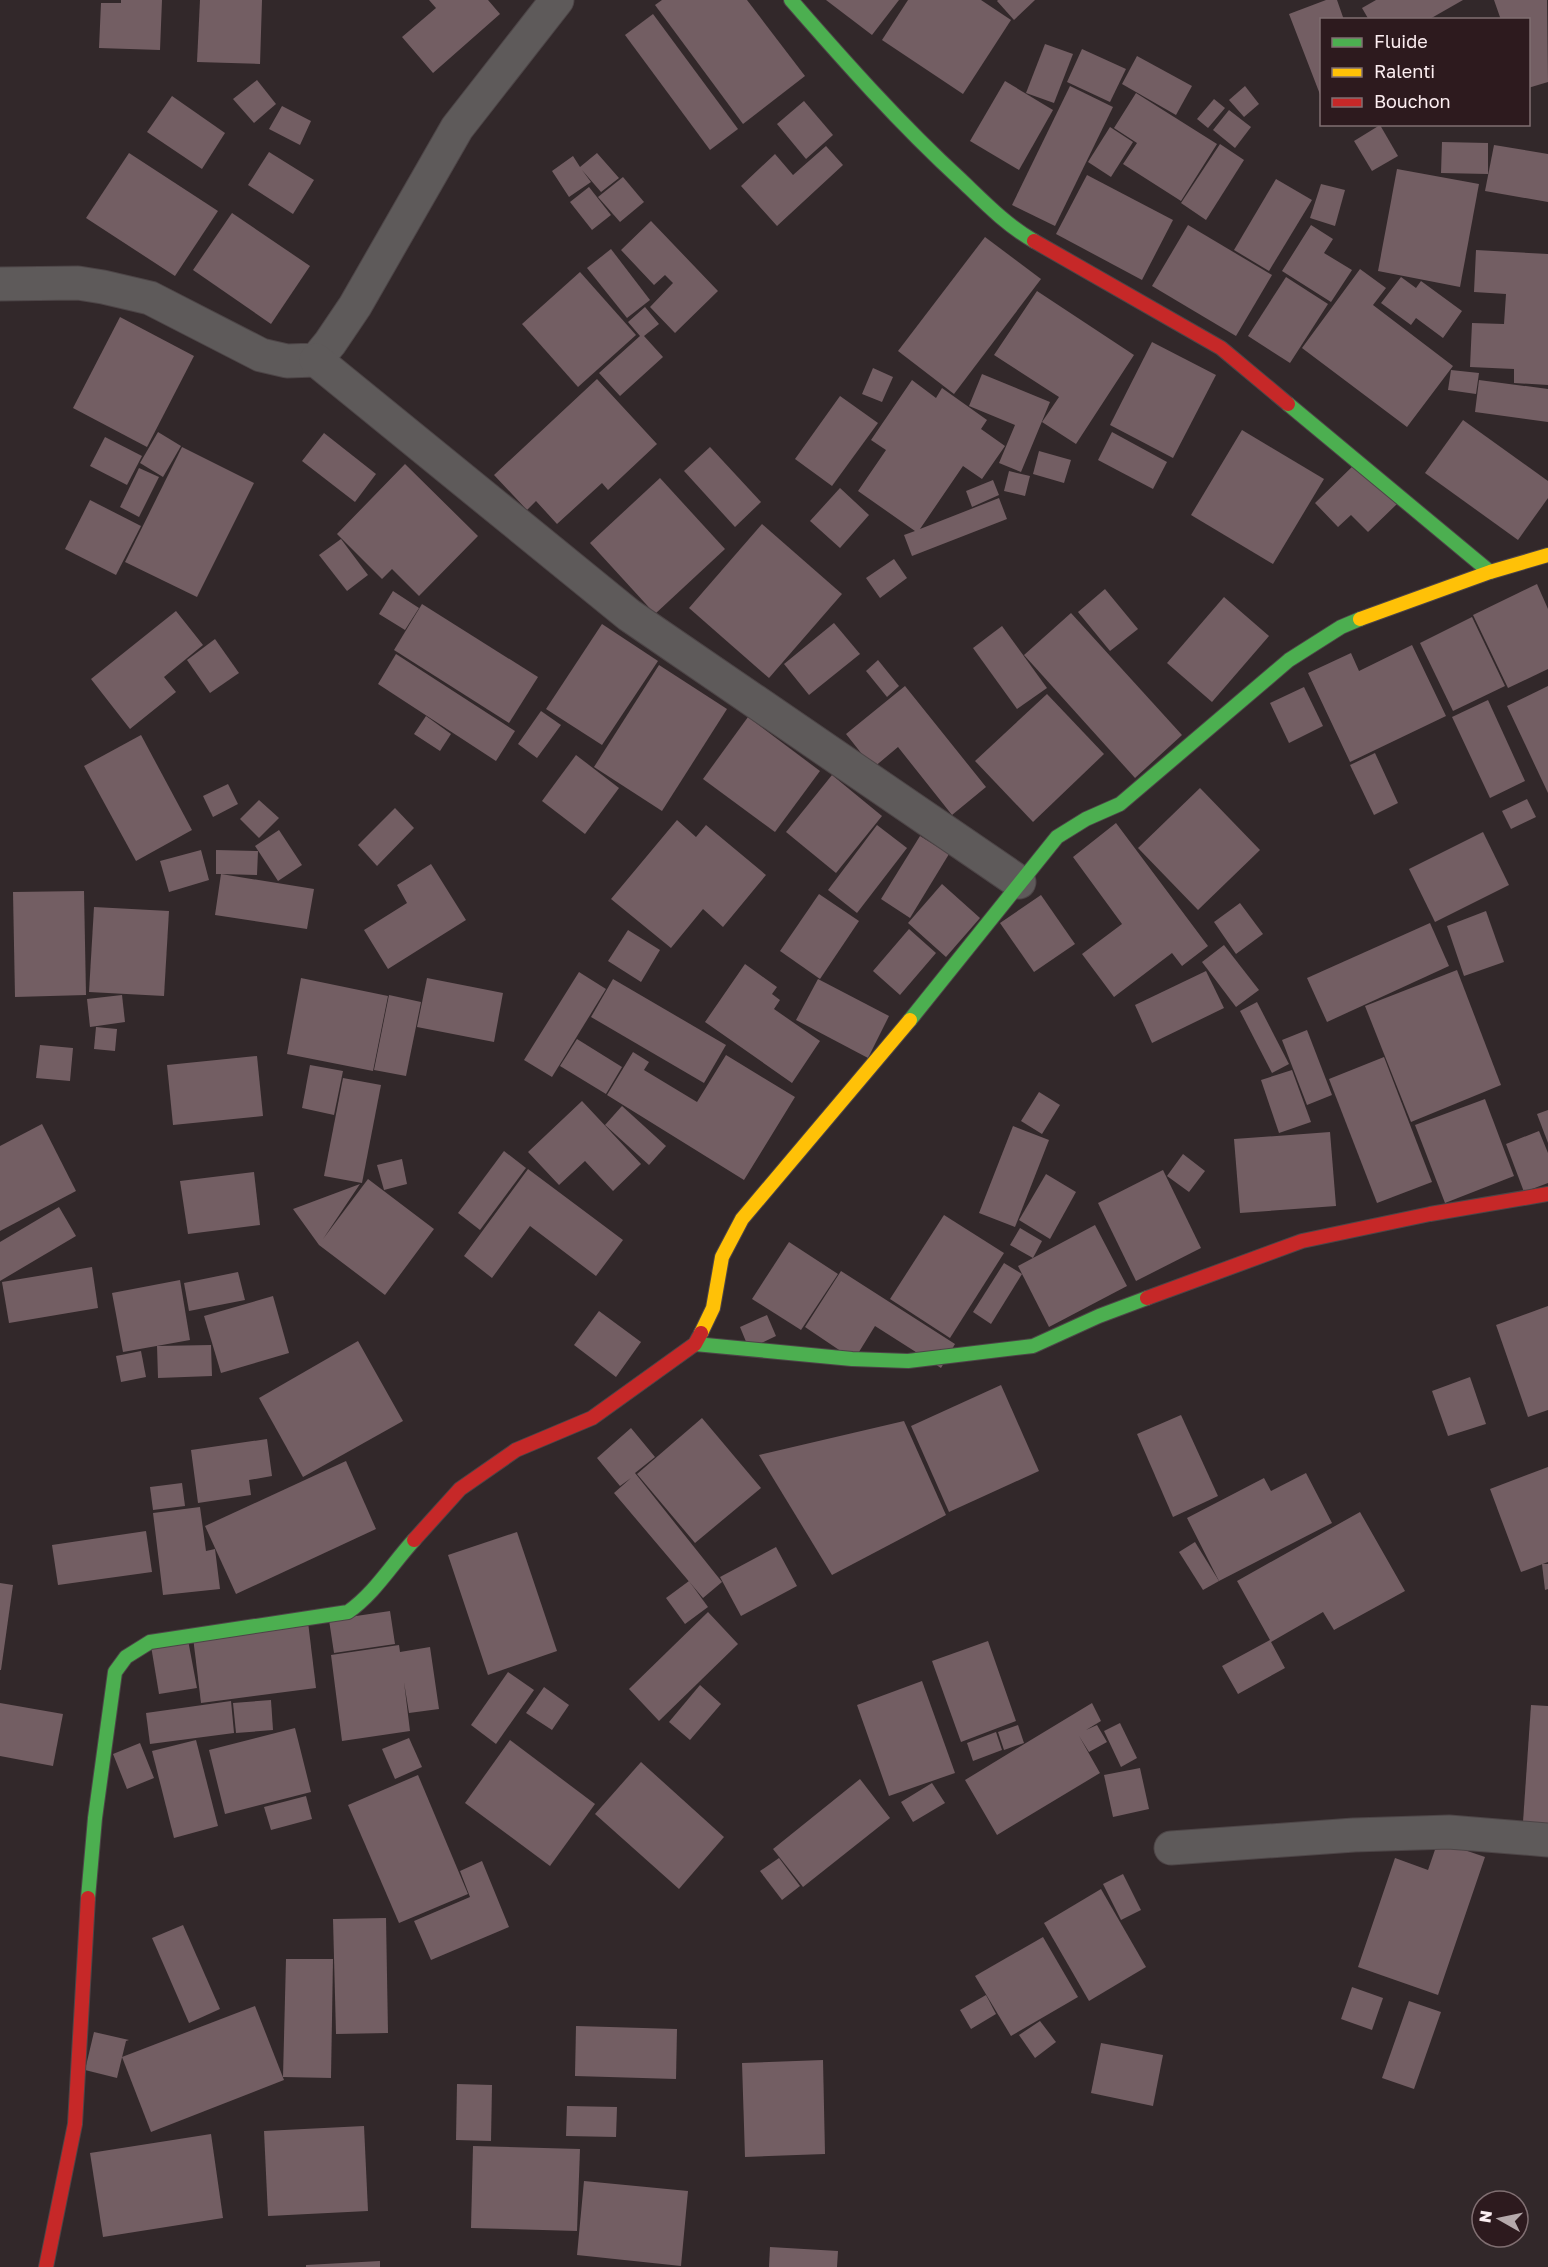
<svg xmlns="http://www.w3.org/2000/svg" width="1548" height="2267" font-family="'Golos Text',sans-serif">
  <rect width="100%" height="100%" fill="#32282a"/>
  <g fill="#735e63">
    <path d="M121,0H162L160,50L99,48L101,3H121Z"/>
    <path d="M200,0H262L260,64L197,62Z"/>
    <path d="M429,0H488L500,14L433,73L402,37L436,8Z"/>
    <path d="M662,0H747L805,76L743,124L655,5Z"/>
    <path d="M826,0H899L872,35Z"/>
    <path d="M908,0H981L1011,20L963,94L882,40Z"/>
    <path d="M998,0H1035L1014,20L997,1Z"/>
    <path d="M1326,0H1337L1344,20H1322L1321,97L1289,14Z"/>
    <path d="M1376,0H1463L1428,20H1369L1362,8Z"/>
    <path d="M1494,0H1547L1548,82L1528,88V20H1501Z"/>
    <path d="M653,14L738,129L710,150L625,35Z"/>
    <path d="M1045,44L1073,54L1054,103L1026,93Z"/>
    <path d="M1082,49L1126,69L1110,102L1067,82Z"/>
    <path d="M1137,56L1192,86L1176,115L1122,84Z"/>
    <path d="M257,80L276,104L254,123L233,99Z"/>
    <path d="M1005,81L1053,110L1019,170L970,141Z"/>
    <path d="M1070,86L1113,107L1055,226L1012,205Z"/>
    <path d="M1245,86L1259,104L1244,117L1229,100Z"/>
    <path d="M1136,93L1217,144L1181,201L1123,164L1137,143L1114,128Z"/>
    <path d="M172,96L225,133L202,169L147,132Z"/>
    <path d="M1214,99L1225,108L1208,128L1197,119Z"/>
    <path d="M804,101L833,135L806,159L777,124Z"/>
    <path d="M282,106L311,121L300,145L269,129Z"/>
    <path d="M1229,110L1251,127L1235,148L1213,130Z"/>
    <path d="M1380,125L1398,156L1372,171L1354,141Z"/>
    <path d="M1110,127L1133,142L1111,177L1088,162Z"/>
    <path d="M1442,142L1488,143V174L1441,173Z"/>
    <path d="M1220,144L1244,160L1206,220L1181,203Z"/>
    <path d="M1494,145L1548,154V202L1485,191Z"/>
    <path d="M826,146L843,165L777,226L741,186L775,154L793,175Z"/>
    <path d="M269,152L314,180L293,214L248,185Z"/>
    <path d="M129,153L218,211L175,276L86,218Z"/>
    <path d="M597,153L619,178L601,192L582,170L591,182L569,197L552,171L573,156L580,167Z"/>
    <path d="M1397,169L1479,184L1460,287L1378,271Z"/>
    <path d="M1087,175L1173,220L1142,280L1056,234Z"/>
    <path d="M623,177L644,202L620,222L598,197Z"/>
    <path d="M1276,179L1312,200L1269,271L1234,250Z"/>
    <path d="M1321,184L1345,190L1335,226L1310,218Z"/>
    <path d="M589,187L611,215L592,230L570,202Z"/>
    <path d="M232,213L310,266L271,324L193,270Z"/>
    <path d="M651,221L718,291L675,333L650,307L673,283L665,275L654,285L621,250Z"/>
    <path d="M1188,225L1272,275L1236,336L1152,286Z"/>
    <path d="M1311,225L1333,239L1324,253L1352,270L1331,302L1282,271Z"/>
    <path d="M985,237L1041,279L954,394L898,351Z"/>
    <path d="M611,249L650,300L627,318L587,268Z"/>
    <path d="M1476,250L1548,254V385L1514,383V369L1470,367L1472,323L1504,324L1506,294L1474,292Z"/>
    <path d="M1360,269L1386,288L1373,305L1453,366L1407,427L1302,348Z"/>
    <path d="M580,272L636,335L578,387L522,324Z"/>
    <path d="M1286,277L1328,304L1290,363L1248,336Z"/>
    <path d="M1401,277L1416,288L1421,281L1462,311L1443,338L1416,318L1411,325L1381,303Z"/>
    <path d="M1037,291L1134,355L1076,444L1042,422L1059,397L994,355Z"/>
    <path d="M645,307L659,324L644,336L663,357L620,396L599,373L640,336L628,322Z"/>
    <path d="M120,317L194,356L147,447L73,408Z"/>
    <path d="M1152,342L1216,375L1173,458L1110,425Z"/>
    <path d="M873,368L893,377L882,402L862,394Z"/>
    <path d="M1451,370L1479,373L1476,394L1448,390Z"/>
    <path d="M982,374L1050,402L1021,472L999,463L1015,425L969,406Z"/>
    <path d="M597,379L657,444L608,490L602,483L557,524L536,501L527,510L494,475Z"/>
    <path d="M912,380L936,398L942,388L987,420L981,429L1005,446L982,479L963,466L920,529L999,498L1007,519L912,556L904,535L915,531L858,491L886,450L871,440Z"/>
    <path d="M1479,380L1548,389V422L1475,412Z"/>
    <path d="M840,396L878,423L832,486L795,459Z"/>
    <path d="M1463,420L1548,481V498L1518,540L1425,473Z"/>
    <path d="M1242,430L1324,479L1273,564L1191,515Z"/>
    <path d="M158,432L181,446L163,477L140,463Z"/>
    <path d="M1112,432L1167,462L1153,489L1098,460Z"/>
    <path d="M324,433L376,474L355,502L302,461Z"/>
    <path d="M105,437L142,456L127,485L90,466Z"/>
    <path d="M182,447L254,483L197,597L125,562Z"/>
    <path d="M710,447L761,502L735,527L684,471Z"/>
    <path d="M1039,451L1071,460L1064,483L1033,474Z"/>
    <path d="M1357,462L1397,504L1368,532L1351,515L1338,527L1315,503Z"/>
    <path d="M405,464L478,536L419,596L392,569L382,579L337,534Z"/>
    <path d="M139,468L159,477L139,517L120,507Z"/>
    <path d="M1009,471L1030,476L1025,496L1004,491Z"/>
    <path d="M660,478L725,549L655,614L590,543Z"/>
    <path d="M993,480L999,495L972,507L966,491Z"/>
    <path d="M840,488L869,515L840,548L810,521Z"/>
    <path d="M90,500L141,526L116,575L65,549Z"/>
    <path d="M762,524L842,594L769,678L689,608Z"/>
    <path d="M341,539L368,575L347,591L319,555Z"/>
    <path d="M894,559L907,578L880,598L866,578Z"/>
    <path d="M1537,584L1548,609V669L1508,688L1473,615Z"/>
    <path d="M1105,589L1138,629L1110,651L1078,612Z"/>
    <path d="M393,591L419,608L405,630L379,614Z"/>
    <path d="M1224,597L1269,636L1212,702L1167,663Z"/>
    <path d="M422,604L538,677L509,723L394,650Z"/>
    <path d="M176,611L203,645L164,677L176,692L130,729L91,679Z"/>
    <path d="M1071,613L1182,735L1135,778L1024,655Z"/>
    <path d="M1472,617L1505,686L1453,711L1420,643Z"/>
    <path d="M834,623L860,654L809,695L784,664Z"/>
    <path d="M602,624L658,661L602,745L546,709Z"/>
    <path d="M1002,626L1047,688L1017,709L973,648Z"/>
    <path d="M215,639L239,673L210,693L187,660Z"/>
    <path d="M1412,645L1446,716L1350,762L1308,673L1351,653L1359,671Z"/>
    <path d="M396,654L515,731L496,761L378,684Z"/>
    <path d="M878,660L899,686L887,697L866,671Z"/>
    <path d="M659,665L727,709L662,811L594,767Z"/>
    <path d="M905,686L986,787L952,815L898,747L873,768L846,734Z"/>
    <path d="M1548,686V793L1507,706Z"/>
    <path d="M1304,687L1323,726L1289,743L1270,703Z"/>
    <path d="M1047,694L1104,754L1033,822L975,761Z"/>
    <path d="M1488,700L1525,781L1490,798L1452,717Z"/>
    <path d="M541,711L561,725L537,758L518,744Z"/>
    <path d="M426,716L451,734L440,751L414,734Z"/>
    <path d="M748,717L820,771L775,832L703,779Z"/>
    <path d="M141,735L192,830L136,861L84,766Z"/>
    <path d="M1375,753L1398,803L1374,815L1350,765Z"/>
    <path d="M576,755L619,788L585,834L542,801Z"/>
    <path d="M832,775L882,816L836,873L786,832Z"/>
    <path d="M228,784L238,804L213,817L203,796Z"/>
    <path d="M1200,788L1260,850L1198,910L1138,848Z"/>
    <path d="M1527,799L1536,817L1511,829L1502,811Z"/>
    <path d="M259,800L279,818L259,838L240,819Z"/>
    <path d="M395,808L414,828L377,866L358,845Z"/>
    <path d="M677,820L696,837L706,825L766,875L723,927L703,909L671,948L611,899Z"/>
    <path d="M1116,823L1208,946L1182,966L1172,953L1114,997L1082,954L1122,924L1073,857Z"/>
    <path d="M877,825L907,848L857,913L828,890Z"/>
    <path d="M279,830L302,865L278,881L255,846Z"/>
    <path d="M1483,832L1509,885L1435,922L1409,869Z"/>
    <path d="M920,836L949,854L910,918L881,899Z"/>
    <path d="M201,850L209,880L169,892L160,861Z"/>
    <path d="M216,850L258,851L257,875L221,874L314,889L307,929L215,915L221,874H216Z"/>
    <path d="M431,864L466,920L388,969L364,930L407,903L397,885Z"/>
    <path d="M942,884L980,918L946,957L908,923Z"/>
    <path d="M84,891L86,995L15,997L13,892Z"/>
    <path d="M819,894L859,921L820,979L780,951Z"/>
    <path d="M1041,895L1075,944L1034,972L1000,923Z"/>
    <path d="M1240,903L1263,934L1236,954L1214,922Z"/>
    <path d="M94,907L169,911L164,996L89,992Z"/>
    <path d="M1486,911L1504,962L1464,976L1447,926Z"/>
    <path d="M1430,923L1449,966L1327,1022L1307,978Z"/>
    <path d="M909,929L936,953L900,995L873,971Z"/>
    <path d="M628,930L660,950L641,982L608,961Z"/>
    <path d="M1224,945L1259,990L1236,1007L1202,962Z"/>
    <path d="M745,964L777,987L772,994L780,1000L774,1009L820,1041L792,1083L705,1022Z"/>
    <path d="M1457,970L1501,1085L1411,1122L1365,1006Z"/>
    <path d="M1206,971L1224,1008L1152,1043L1135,1005Z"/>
    <path d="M579,972L606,989L552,1077L524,1060Z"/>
    <path d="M301,978L388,996L373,1071L287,1054Z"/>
    <path d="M427,978L503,993L494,1042L417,1027Z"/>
    <path d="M613,979L726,1045L704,1083L591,1017Z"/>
    <path d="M818,979L889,1016L868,1058L796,1020Z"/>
    <path d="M122,995L125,1022L90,1027L87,999Z"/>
    <path d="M389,995L421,1002L406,1076L374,1070Z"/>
    <path d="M1257,1002L1289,1064L1272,1073L1240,1011Z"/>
    <path d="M96,1027L117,1029L115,1051L94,1049Z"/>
    <path d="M1307,1030L1332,1095L1307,1105L1282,1040Z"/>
    <path d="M577,1039L622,1067L606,1094L560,1066Z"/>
    <path d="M40,1045L73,1048L70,1081L36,1078Z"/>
    <path d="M633,1052L649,1062L644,1070L697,1102L726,1055L795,1097L744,1180L607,1095Z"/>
    <path d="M257,1056L263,1116L173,1125L167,1065Z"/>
    <path d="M1384,1057L1432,1182L1377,1203L1329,1079Z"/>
    <path d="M310,1065L343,1071L334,1115L302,1108Z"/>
    <path d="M1292,1070L1311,1122L1279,1133L1261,1080Z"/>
    <path d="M343,1078L381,1085L362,1183L324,1176Z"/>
    <path d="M1039,1092L1060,1105L1042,1134L1021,1121Z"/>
    <path d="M1485,1099L1514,1176L1445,1203L1415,1125Z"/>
    <path d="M582,1101L641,1164L613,1191L585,1161L559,1185L528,1152Z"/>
    <path d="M622,1106L666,1146L649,1165L605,1125Z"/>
    <path d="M1548,1110V1143L1537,1114Z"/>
    <path d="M42,1124L76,1191L0,1231V1146Z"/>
    <path d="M1013,1126L1049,1140L1015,1227L979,1213Z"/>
    <path d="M1539,1131L1548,1153V1183L1524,1192L1506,1144Z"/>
    <path d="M1330,1132L1336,1206L1240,1213L1234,1139Z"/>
    <path d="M504,1151L526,1168L480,1230L458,1213Z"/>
    <path d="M1183,1154L1205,1171L1189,1192L1167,1176Z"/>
    <path d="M402,1159L407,1184L384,1190L377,1165Z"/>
    <path d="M528,1169L623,1240L596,1276L530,1226L492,1278L464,1256Z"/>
    <path d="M1163,1170L1201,1248L1136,1281L1098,1203Z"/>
    <path d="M254,1172L260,1225L188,1234L180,1181Z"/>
    <path d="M1046,1174L1076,1192L1050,1239L1019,1220Z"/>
    <path d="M368,1179L434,1229L385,1295L319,1245L293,1209L360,1184L323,1239Z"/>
    <path d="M59,1207L76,1236L0,1281V1242Z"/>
    <path d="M944,1215L1004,1253L950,1338L890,1299Z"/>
    <path d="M1095,1225L1127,1286L1049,1327L1018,1266Z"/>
    <path d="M1020,1228L1042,1241L1033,1258L1010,1245Z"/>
    <path d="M789,1242L838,1274L801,1330L752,1299Z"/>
    <path d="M1004,1263L1022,1274L991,1324L973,1312Z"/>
    <path d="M92,1267L98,1308L9,1323L2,1282Z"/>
    <path d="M841,1271L955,1344L941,1368L875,1326L854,1360L805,1327Z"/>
    <path d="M238,1272L245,1300L189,1311L184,1283Z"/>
    <path d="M180,1280L190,1340L123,1352L112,1293Z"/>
    <path d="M273,1296L289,1353L221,1373L204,1316Z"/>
    <path d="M1548,1306V1410L1528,1417L1496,1325Z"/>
    <path d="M599,1311L641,1342L616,1377L574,1345Z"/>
    <path d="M767,1315L776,1336L749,1349L740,1327Z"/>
    <path d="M358,1341L403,1421L303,1477L259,1398Z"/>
    <path d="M211,1345L212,1376L158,1378L157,1346Z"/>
    <path d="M141,1351L146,1377L121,1382L116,1356Z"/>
    <path d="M1470,1377L1486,1424L1448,1436L1432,1391Z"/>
    <path d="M1001,1385L1039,1471L949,1512L911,1426Z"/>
    <path d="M1181,1415L1218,1496L1173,1517L1137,1434Z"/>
    <path d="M702,1418L761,1488L695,1543L637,1474Z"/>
    <path d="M904,1421L946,1515L832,1575L759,1455Z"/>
    <path d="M631,1428L655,1457L635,1473L722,1582L703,1598L614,1493L631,1478L620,1486L597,1458Z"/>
    <path d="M267,1439L272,1476L249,1480L251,1495L198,1503L191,1450Z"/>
    <path d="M346,1461L376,1529L236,1594L205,1526Z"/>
    <path d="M1548,1467V1562L1521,1572L1490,1489Z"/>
    <path d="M1306,1473L1332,1523L1219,1581L1187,1518L1264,1478L1271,1491Z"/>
    <path d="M182,1483L185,1506L153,1510L150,1487Z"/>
    <path d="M200,1507L206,1551L215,1549L220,1589L163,1595L153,1513Z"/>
    <path d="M1360,1512L1405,1591L1334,1630L1323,1612L1271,1642L1285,1668L1238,1694L1222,1666L1270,1640L1237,1581Z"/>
    <path d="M146,1531L152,1572L58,1585L52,1545Z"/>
    <path d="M517,1532L557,1651L488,1675L448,1555Z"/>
    <path d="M1195,1542L1219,1581L1203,1590L1179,1552Z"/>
    <path d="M776,1547L797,1586L741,1616L720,1577Z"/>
    <path d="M1542,1564H1548V1589L1545,1590Z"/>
    <path d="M689,1581L708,1607L685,1624L666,1598Z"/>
    <path d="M0,1583L13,1585L1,1670H0Z"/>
    <path d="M390,1611L395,1644L334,1653L329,1620Z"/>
    <path d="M708,1612L738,1644L659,1721L629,1689Z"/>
    <path d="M308,1622L316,1688L201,1703L193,1637Z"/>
    <path d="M188,1640L197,1688L159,1694L151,1646Z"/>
    <path d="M988,1641L1016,1721L961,1742L932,1661Z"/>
    <path d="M399,1645L400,1652L430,1647L439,1709L409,1713L404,1682L410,1731L342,1741L331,1655Z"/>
    <path d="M508,1672L534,1690L496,1744L471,1725Z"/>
    <path d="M922,1681L955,1773L889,1796L857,1705Z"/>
    <path d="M700,1685L721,1704L690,1740L669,1722Z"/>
    <path d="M544,1687L569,1705L552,1730L526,1713Z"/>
    <path d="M271,1700L273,1730L236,1733L233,1703Z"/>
    <path d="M231,1701L234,1733L150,1744L146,1713Z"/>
    <path d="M0,1703L63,1714L53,1766L0,1756Z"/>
    <path d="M1092,1703L1101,1721L1086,1730L1097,1725L1107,1742L1089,1752L1079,1736L1100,1773L997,1835L965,1780Z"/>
    <path d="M1531,1705L1548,1706V1824L1523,1822Z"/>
    <path d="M1120,1723L1137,1758L1121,1767L1104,1731Z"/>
    <path d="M1018,1725L1024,1743L1004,1750L998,1732Z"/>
    <path d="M295,1728L311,1792L225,1814L209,1750Z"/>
    <path d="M996,1732L1002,1750L973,1761L967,1743Z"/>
    <path d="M409,1738L422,1767L395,1779L382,1749Z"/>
    <path d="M196,1740L218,1826L174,1838L152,1751Z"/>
    <path d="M510,1740L595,1804L550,1866L465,1803Z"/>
    <path d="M140,1743L154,1778L127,1789L113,1754Z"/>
    <path d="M641,1762L724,1837L679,1889L595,1814Z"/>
    <path d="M1140,1768L1149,1809L1113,1817L1104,1775Z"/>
    <path d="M418,1775L468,1894L399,1923L348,1805Z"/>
    <path d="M860,1779L890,1818L803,1887L773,1849Z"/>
    <path d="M932,1783L945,1803L913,1822L901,1802Z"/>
    <path d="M306,1796L312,1819L271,1830L264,1807Z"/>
    <path d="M1438,1841L1485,1857L1438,1995L1358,1967L1395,1858L1428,1870Z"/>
    <path d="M779,1858L800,1886L782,1900L760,1871Z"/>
    <path d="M482,1861L509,1927L431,1960L414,1921L470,1897L460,1871Z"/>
    <path d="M1123,1874L1141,1910L1121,1920L1103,1884Z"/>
    <path d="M1101,1889L1146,1967L1089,2001L1044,1923Z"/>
    <path d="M386,1918L388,2033L336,2034L333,1919Z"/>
    <path d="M183,1925L220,2009L189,2023L152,1938Z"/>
    <path d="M1043,1937L1078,1997L1011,2036L975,1976Z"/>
    <path d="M286,1959H333L331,2078L283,2077Z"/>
    <path d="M1352,1987L1383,1998L1372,2030L1341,2019Z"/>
    <path d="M986,1995L996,2014L971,2029L960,2010Z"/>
    <path d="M1409,2001L1441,2012L1414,2089L1382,2078Z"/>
    <path d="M255,2006L284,2080L151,2132L122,2057Z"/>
    <path d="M1040,2021L1056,2042L1035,2058L1019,2035Z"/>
    <path d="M576,2026L677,2029L676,2079L575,2076Z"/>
    <path d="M94,2032L129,2040L126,2041L117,2078L85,2070Z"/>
    <path d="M1101,2043L1163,2055L1153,2106L1091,2093Z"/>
    <path d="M823,2060L825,2154L745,2157L742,2063Z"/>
    <path d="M457,2084L492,2085L491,2141L456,2140Z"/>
    <path d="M567,2106L617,2107L616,2137L566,2136Z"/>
    <path d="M364,2126L368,2211L268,2216L264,2131Z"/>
    <path d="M211,2134L223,2218L103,2237L90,2153Z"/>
    <path d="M473,2146L580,2149L577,2231L471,2228Z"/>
    <path d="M584,2181L688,2191L681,2266L577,2255Z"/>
    <path d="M770,2247L838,2251L837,2267H769Z"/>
    <path d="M380,2261V2267H306V2265Z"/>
  </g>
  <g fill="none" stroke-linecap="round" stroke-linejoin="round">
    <g stroke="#4d4547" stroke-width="35">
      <g id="street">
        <path d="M0,284L78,283L103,287L150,298L261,355L287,361L316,360L330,343L355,306L457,128L557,0"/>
        <path d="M316,360L629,615L1019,882"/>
        <path d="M1171,1848L1354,1835L1449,1832L1548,1840"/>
      </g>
    </g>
    <g stroke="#4d4547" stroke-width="16">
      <g id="fast">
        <path d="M791,0C845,62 900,124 961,180C984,202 1006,225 1034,241"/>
        <path d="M1288,404L1490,572"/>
        <path d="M910,1020L1057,837L1086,819L1120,804L1289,660L1341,627L1360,619"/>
        <path d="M695,1344L852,1359L908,1361L1033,1346L1099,1316L1147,1298"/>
        <path d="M88,1898L95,1818L115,1672L126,1657L150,1642L348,1612C375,1593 392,1564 414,1540"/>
      </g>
    </g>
    <g stroke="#4d4547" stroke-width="16">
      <g id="slow">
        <path d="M1360,619L1490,572L1548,555"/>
        <path d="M701,1333L713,1308L722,1257L742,1219L910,1020"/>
      </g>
    </g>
    <g stroke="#4d4547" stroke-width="16">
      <g id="jam">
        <path d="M1034,241L1221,348L1288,404"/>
        <path d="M1147,1298L1302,1241L1430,1214L1548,1194"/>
        <path d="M414,1540L460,1489L516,1450L592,1418L695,1344L701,1333"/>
        <path d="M46,2267L75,2124L88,1898"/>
      </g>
    </g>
    <use href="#street" stroke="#5e5a5a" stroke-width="33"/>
    <use href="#fast" stroke="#4caf50" stroke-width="14"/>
    <use href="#slow" stroke="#ffc107" stroke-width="14"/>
    <use href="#jam" stroke="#c62828" stroke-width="14"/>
  </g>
  <rect x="1320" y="18" width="210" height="108" fill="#2d1a1e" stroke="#806f72" stroke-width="1.5"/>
  <rect x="1332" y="38" width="30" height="9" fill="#4caf50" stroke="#806f72" stroke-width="1.5"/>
  <text x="1374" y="48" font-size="18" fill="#fceef1">Fluide</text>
  <rect x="1332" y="68" width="30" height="9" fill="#ffc107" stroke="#806f72" stroke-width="1.5"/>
  <text x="1374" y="78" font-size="18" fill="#fceef1">Ralenti</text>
  <rect x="1332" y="98" width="30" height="9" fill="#c62828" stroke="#806f72" stroke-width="1.5"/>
  <text x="1374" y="108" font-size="18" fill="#fceef1">Bouchon</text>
  <g transform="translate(1500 2219) rotate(279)"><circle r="28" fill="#2d1a1e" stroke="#806f72" stroke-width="1.5"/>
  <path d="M0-4.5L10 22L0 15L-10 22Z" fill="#b5a9ab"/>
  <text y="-9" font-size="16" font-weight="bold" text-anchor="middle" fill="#fceef1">N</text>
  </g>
</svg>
